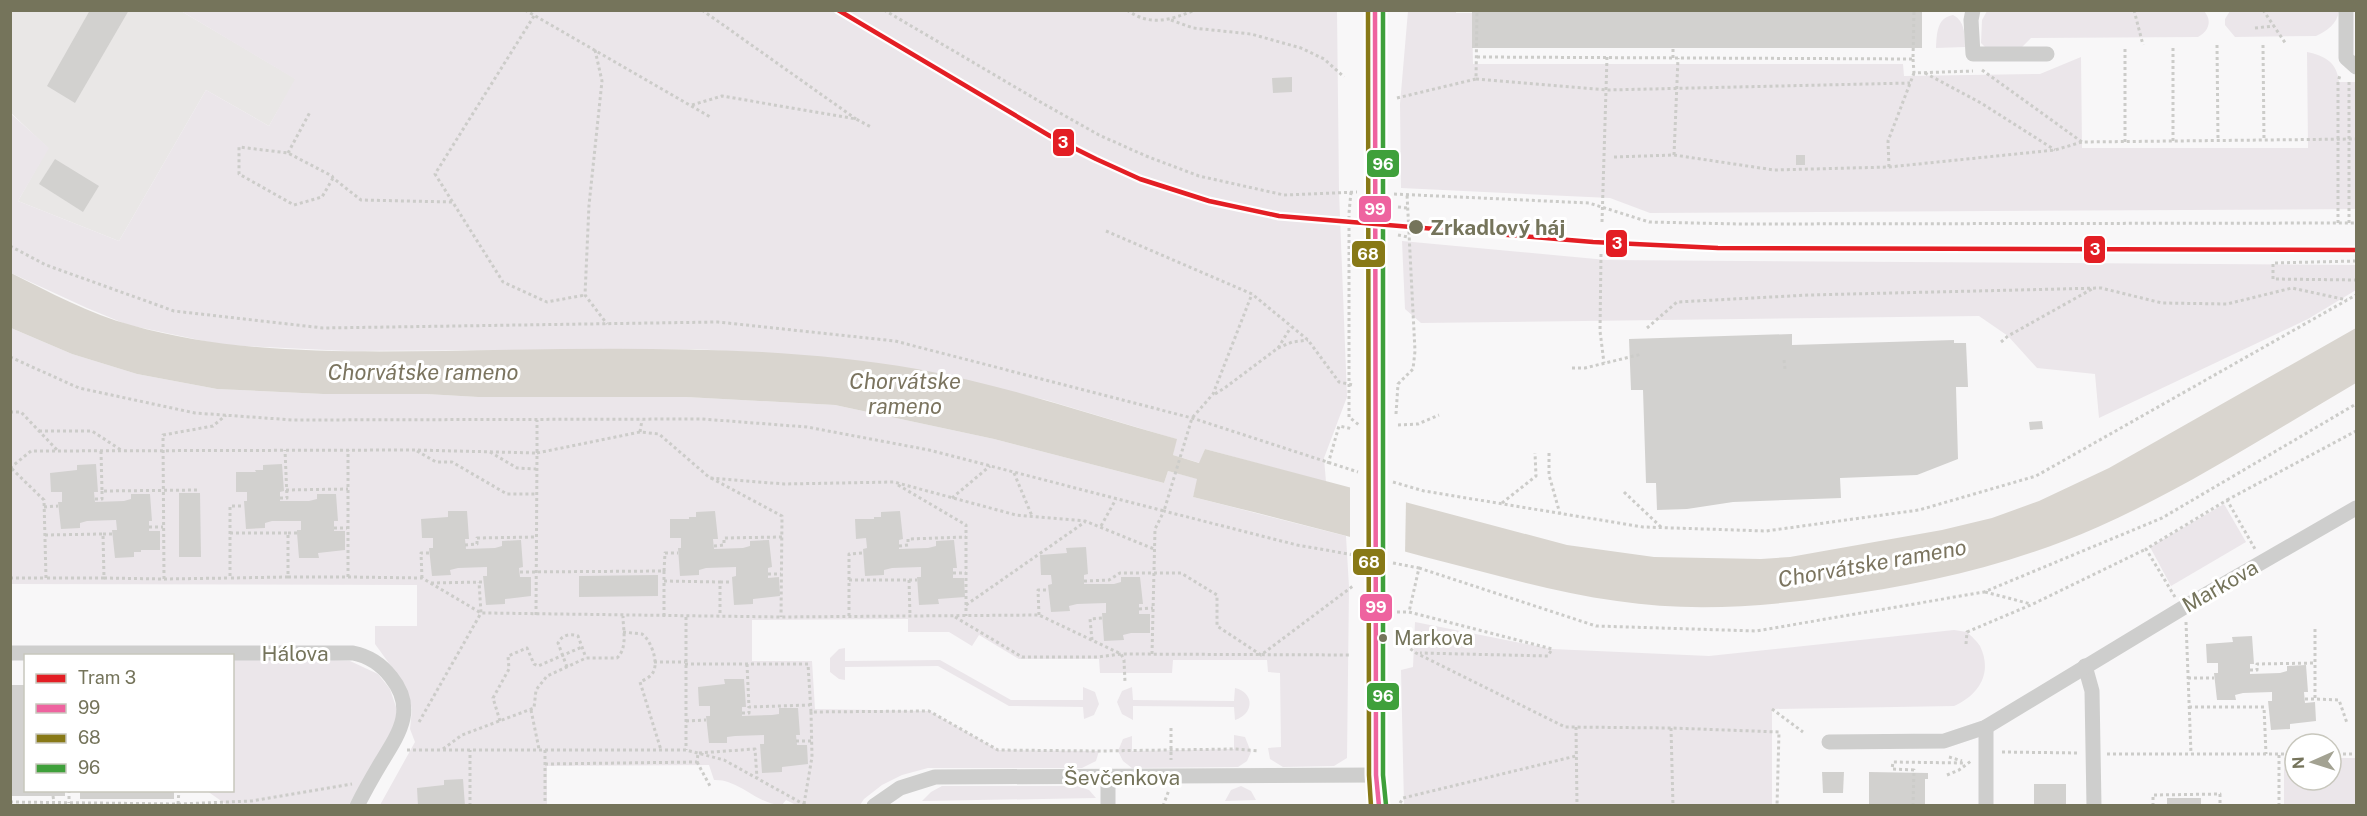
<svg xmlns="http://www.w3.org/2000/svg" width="2367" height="816" font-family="'Public Sans',sans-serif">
  <rect width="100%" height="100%" fill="#f8f7f8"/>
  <path fill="#e9e7e6" d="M10,11H181L296,79L269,126L206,90L119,241L18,201L48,148L11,113Z"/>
  <g fill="#ebe6ea">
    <path d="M1456,10V13H1472L1473,64H1903L1904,76L2040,74L2081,57L2082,148H2308L2307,52C2325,56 2337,62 2339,82H2356V209L1650,213L1610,198L1401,188L1400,104L1408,11Z"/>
    <path d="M2203,10C2213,20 2209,31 2198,37L2031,38L2021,48L1985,47L1981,43L1982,20L1987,11Z"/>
    <path d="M181,11H1337L1339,191L1347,397L1324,458L1326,482L1205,449L1200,463L1173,455L1176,439L1046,400L918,370L832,358L696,349L347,351L223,345L128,325L87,308L11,273L10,113L49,148L18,201L119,241L206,90L269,126L295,79Z"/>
    <path d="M2230,11H2339C2337,24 2327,31 2316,36L2235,37L2225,25V19Z"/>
    <path d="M1953,15C1965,21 1965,35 1965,47L1936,48C1937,35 1936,18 1953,15Z"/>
    <path d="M1402,241L1607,260L2356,265V290L2308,319L2099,418L2095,374L2037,368L2008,336L1979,316L1421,323L1405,309Z"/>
    <path d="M11,328L72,354L137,374L217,389L323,394H426L478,397H686L835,405L994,439L1164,483L1168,471L1198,479L1193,497L1346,536L1349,587L1347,758L1334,766L1283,767L1270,759L1268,748L1281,747L1280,673L1268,672L1267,660H1173L1172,673H1100L1099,659H1019L979,635L972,646L949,632H908V619L752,620V661H812L815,709L929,711L998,750L1099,751L1096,761L1082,768H928L902,775L882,785L864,799L860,805H796L786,800L782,805C757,805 740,779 714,780L709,765L547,766V805H380L415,742L410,729L412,709L404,684L375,644V626H417V585L11,584Z"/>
    <path d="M2224,504L2246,542L2171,586L2150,547Z"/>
    <path d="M1415,622L1552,649L1709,656L1954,630L1967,632C1971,636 1977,641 1980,646C1993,673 1979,695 1954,706L1772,709V805H1404L1401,670L1413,667Z"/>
    <path d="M845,648V661L940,660L1011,700H1083V687L1095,692L1099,704L1094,715L1084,719L1083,707L1009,706L938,666L845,667V680L839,679L830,672V658L839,649Z"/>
    <path d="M318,659L350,661L378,674L390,689L397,710L395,726L349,805H227L207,791L232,790L233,660Z"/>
    <path d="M1132,687L1133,700L1234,701L1235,688C1255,693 1254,714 1235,720L1234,707L1133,706V720L1122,714L1117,702L1122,691Z"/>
    <path d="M1234,735L1245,737L1251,752L1247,761L1238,767L1132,768L1123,761L1118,751L1123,739L1132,736V751L1234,749Z"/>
    <path d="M2284,758H2295V780H2331V758H2356V805H2284Z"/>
    <path d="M942,786H1077L1089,790L1096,798L922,801L931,792Z"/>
    <path d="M1241,786L1251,791L1256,800L1225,801L1231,790Z"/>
  </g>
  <path fill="#d9d5cf" d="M11,273C49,292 90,314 131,325C232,354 341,352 446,351C551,349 657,347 762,352C814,355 866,360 917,369C1005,385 1091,415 1177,439L1173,455L1199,463L1205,449L1567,545L1654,557L1761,559L1790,557L1942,530L1992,518L2039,501L2109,468L2356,328V383C2272,432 2188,487 2098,527C2014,564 1923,585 1831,597C1759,607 1689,612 1617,601C1552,592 1489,573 1425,557C1348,536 1270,516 1193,497L1197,479L1168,471L1164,483L994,439L835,405L686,397H478L426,394H323L217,389L137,374L72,354L11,328Z"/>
  <path fill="#f8f7f8" d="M1350,485L1406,500L1405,555L1350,540Z"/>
  <g fill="#d2d1cf">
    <path d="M90,10H129L75,103L47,86Z"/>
    <rect x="1472" y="10" width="450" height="38"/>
    <path d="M1292,77V92L1273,93L1272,78Z"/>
    <rect x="1796" y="155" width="9" height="10"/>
    <path d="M55,159L99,186L83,212L39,184Z"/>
    <path d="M1792,334V345L1954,340V343H1966L1968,387H1956L1958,459L1917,475L1840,478L1841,498L1733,502L1687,509L1657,510L1656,483H1646L1643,390H1631L1629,339Z"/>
    <path d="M2042,421L2043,429L2030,430L2029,422Z"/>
    <path d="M96,464L98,492H94L95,502L124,501L131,499V494H150L152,521H149V531H160V550H141V552H134V557L115,558L112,530H117L116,520L87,521L80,523V528L61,529L58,502H62V492H51L50,473L77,470V465Z"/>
    <path d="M282,464L284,491L280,492V501H309L317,499V494H336L338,521H334V531H345V550L318,553L319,558H299L297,533V530H301V521H272L265,523V528L246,529L244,501H247V492H236V472H256L255,470H263V465Z"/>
    <path d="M179,493H200L201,557H179Z"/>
    <path d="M448,511H467L469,539H465L466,549L495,548L502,546V541L521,540L523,567L519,568L520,577H531V596L505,599V604L486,605L483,576H487V567L458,568L450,570L451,575L432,576L429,548H433V538H422L421,519L448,517Z"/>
    <path d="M715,511L718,539H713L714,549L743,548L750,546V541L769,540L772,567L768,568V578L779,577L780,596L753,599V604L734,605L732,577L736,576V567L706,568L699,570V575L680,576L678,548H681V538H670V519H689V517H696V512Z"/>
    <path d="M900,511L903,539L899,540V549L928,548L936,546V541L954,540L957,568H953V578H964L965,597L938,599L939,604L919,605L917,577H921V567L892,568L884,570V575L865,576L863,549L867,548L866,538L856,539L855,519H874V517H881V512Z"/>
    <path d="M1086,547L1088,574L1084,575V584H1114L1121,582V577H1140L1143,604H1139V614H1150V633H1131L1123,635L1124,640L1104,641L1102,613H1106V603L1077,604L1069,606L1070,611L1051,612L1048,585L1052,584L1051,575H1041L1040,555L1067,553L1066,548Z"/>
    <path d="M658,575V596L579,597V576Z"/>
    <path d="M2252,636L2254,664H2250V674L2280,673L2287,671V666L2306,665L2308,692H2304L2305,703L2315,702L2316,721L2290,724V729L2271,730L2268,701H2272V692L2243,693L2235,695L2236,700H2217L2214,673H2218V663H2207L2206,644L2233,642L2232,637Z"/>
    <path d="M724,679H744L746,707H742V716L772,715L779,714V708H798L800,735H796L797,745H807L808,764L782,767V772L762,773L760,744H764V735L735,736L727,737V743H709L706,716H710V706H699L698,687L725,684Z"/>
    <path d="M10,685H26V790H65V796H10Z"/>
    <path d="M1822,772H1844L1843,793H1823Z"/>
    <path d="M1869,772L1928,773V779H1925V806H1869Z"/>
    <path d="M463,779L465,806H418L417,788L444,785V780Z"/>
    <rect x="2034" y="784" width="32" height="22"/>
    <rect x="80" y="790" width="94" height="9"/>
    <rect x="2167" y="798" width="34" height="8"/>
  </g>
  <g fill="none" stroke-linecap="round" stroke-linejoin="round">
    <g stroke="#ccccc9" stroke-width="3" stroke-dasharray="3 3" stroke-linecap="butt">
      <path d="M525,10L712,118"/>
      <path d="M702,10L856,119"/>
      <path d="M884,10L1044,104L1099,135L1146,156L1199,176L1284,195L1357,192"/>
      <path d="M1127,10C1151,27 1170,20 1195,10"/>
      <path d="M1459,10H1468"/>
      <path d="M2134,10L2143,45"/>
      <path d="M2263,10L2286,44"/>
      <path d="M534,16L435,174L503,282L547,302L585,295"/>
      <path d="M1171,20L1193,28L1251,34L1301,48L1324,59L1344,77"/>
      <path d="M2255,28L2274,26"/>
      <path d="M2217,45L2218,141"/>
      <path d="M2263,45L2264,141"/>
      <path d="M595,50L602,81L589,205L585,295L607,324"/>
      <path d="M1477,57L1913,59L1914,10"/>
      <path d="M1673,58V48"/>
      <path d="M1913,59L1914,73L1973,71"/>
      <path d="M1982,70L2082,142"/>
      <path d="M1925,73L1981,103L2055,150"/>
      <path d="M1476,79L1607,90L1910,83"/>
      <path d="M1397,98L1476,79L1477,10"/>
      <path d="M692,105L722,96L856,119L871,127"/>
      <path d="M2173,141V45"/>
      <path d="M2125,142V46"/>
      <path d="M288,153L310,112"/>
      <path d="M1674,155L1678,58"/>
      <path d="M1614,157L1674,155L1774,170L1889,167L2055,150L2082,142L2356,139"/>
      <path d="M1889,167L1888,141L1914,73"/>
      <path d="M333,178L322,197L294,205L239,174V147L288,153L332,176L333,178L361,200L452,202"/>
      <path d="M1351,192L1349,213V417L1359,425"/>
      <path d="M1394,194L1589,203L1649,222L1739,224L2356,223"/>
      <path d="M1398,207L1407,208"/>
      <path d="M1602,222L1607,57"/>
      <path d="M2338,223V82L2340,75"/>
      <path d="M2349,223V81"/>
      <path d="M1106,231L1252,294L1308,340L1339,382L1353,385"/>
      <path d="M1398,235L1408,237"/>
      <path d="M10,246L46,265L174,311L323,328L718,322L895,341L1192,418L1358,472"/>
      <path d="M1601,254L1600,331L1604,363"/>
      <path d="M2356,261L2273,263V279L2356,280"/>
      <path d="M1647,328L1677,302L1809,295L2101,288L2162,303L2227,304L2292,288L2347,300"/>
      <path d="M2001,342L2008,336L2092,289"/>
      <path d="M1278,348L1292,342L1308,340"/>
      <path d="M10,357L79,388L195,413L293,420L702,419L807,427L929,450L1164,511L1192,418L1213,394L1252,294"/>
      <path d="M1784,360L1785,369"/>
      <path d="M1572,368H1585L1642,354"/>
      <path d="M1215,394L1226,387L1278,348L1291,327"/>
      <path d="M10,412H21L58,451"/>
      <path d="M1396,414L1398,384L1413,369L1415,351L1407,194"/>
      <path d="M1398,425L1418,424L1439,415"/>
      <path d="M39,431H92L121,450"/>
      <path d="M640,432L642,420"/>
      <path d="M101,451L102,491L200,490"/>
      <path d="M417,451L436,462H452L507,494H537"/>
      <path d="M490,452L517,468L536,469"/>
      <path d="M1549,453V475L1560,514"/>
      <path d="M1328,464L1339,426L1353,429"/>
      <path d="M10,468L31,451L415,450L537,453V420"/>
      <path d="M1014,473L1032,516"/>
      <path d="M711,478L782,516L781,617"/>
      <path d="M1393,482L1424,491L1643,527L1766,531L1919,510L2036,476L2356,295"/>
      <path d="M898,485L966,525V616"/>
      <path d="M286,490L348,489"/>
      <path d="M1624,492L1661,527"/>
      <path d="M280,498H287L285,450"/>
      <path d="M952,498L990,466"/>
      <path d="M95,499H102V491"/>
      <path d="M2227,500L2356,431"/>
      <path d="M1502,503L1536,476L1535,453"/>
      <path d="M44,507L58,506"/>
      <path d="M1101,526L1116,499"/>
      <path d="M149,527H163"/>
      <path d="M334,528H347"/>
      <path d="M230,533H288V577L230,578V506H244"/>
      <path d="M288,533H297"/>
      <path d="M103,534H113"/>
      <path d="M45,535L103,534L104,578H46"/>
      <path d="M465,545L477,544V538L536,537"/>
      <path d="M714,546L724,545V538L782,537"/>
      <path d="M899,546L908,545V539L966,537"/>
      <path d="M1393,563L1419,568L1409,612"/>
      <path d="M1419,568L1596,626L1756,631L1984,592L2162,518L2356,404"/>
      <path d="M664,571L665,553H678"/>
      <path d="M520,572L664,571V616"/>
      <path d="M953,573H966"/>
      <path d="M768,574H781"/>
      <path d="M288,577H348V450"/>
      <path d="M348,577L422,578L481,613H486L781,617L1039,615L1121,654L1124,660L1125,682"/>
      <path d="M10,578H46L44,500L11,468"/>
      <path d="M104,578L164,579L163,435L213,426L226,415"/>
      <path d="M422,578L421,553H429"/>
      <path d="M164,579L230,578"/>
      <path d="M849,580V554L863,553"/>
      <path d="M909,580H917"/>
      <path d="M664,581L720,582V616"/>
      <path d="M1084,581L1109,580L1120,573H1181L1217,595V626L1261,655L1353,586"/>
      <path d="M720,582H732"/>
      <path d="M431,583L483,582"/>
      <path d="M1985,592L2031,604"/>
      <path d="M2175,597L2146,549L2227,500L2255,549"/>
      <path d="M966,605L1085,522"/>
      <path d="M1139,609L1153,608"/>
      <path d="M1397,612H1409L1552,649L1548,656L1420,653"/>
      <path d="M536,615L537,453L640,432L659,434L710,478L784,484L894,482L1016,515L1085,521L1154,549"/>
      <path d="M1039,615L1038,590H1048"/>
      <path d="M849,616V580H909L910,616"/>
      <path d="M686,617V750"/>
      <path d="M955,617L1022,657H1098L1121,654L1351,655"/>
      <path d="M2186,622L2191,754"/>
      <path d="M2315,629V699L2339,700L2347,723"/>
      <path d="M623,632L642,634C651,640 660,664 652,674C649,678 644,680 640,682L661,750"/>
      <path d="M1396,638L1416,653L1565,727L1671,728L1779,732L1777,806"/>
      <path d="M1092,640L1090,619L1102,618"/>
      <path d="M1966,644L1967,632L2033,604L2146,549"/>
      <path d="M1152,654L1155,529L1164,511L1297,545L1360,556"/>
      <path d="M654,662H685"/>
      <path d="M685,664H808L811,712L929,711L998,750L1099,751L1235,749L1259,751"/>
      <path d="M747,664L749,707L810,705"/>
      <path d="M567,667L558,643C562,635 570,633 578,636L586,658"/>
      <path d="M2250,670H2257V664L2315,663"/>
      <path d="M2188,678H2214"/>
      <path d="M2305,699H2315"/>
      <path d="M2189,707H2264L2266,754"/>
      <path d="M1772,709L1803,732"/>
      <path d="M531,710L539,749"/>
      <path d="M742,713H749V707"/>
      <path d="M500,721L493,698L509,669L508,656L527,648L534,664L538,666L582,647"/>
      <path d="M686,721L706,720"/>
      <path d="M419,722L481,613L479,582"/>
      <path d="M1576,727L1577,806"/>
      <path d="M1171,728V760"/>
      <path d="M1671,728L1673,806"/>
      <path d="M796,741H812"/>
      <path d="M443,749L462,735L534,708L536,690L547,676L586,658H617C628,648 623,629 623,616"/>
      <path d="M407,750H545V806"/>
      <path d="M545,750H686L724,760L807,806"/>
      <path d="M2002,752L2079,753"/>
      <path d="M2107,754H2279"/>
      <path d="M2331,754H2356"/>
      <path d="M1949,757L1962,761"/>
      <path d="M697,762L710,786"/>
      <path d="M545,764L697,762L698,753L755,749L757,778"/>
      <path d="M1947,775L1959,770L1971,761"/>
      <path d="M69,790V803"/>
      <path d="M53,796L54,802"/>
      <path d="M10,802L178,804L252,801L352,784"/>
      <path d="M1400,803L1403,798L1576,756"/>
      <path d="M178,804L179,790"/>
      <path d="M804,804L812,757L811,712"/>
      <path d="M470,806V750"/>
      <path d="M1003,806V805"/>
      <path d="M1050,806V805"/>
      <path d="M1163,806L1169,790"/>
      <path d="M1913,806L1914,770L1892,769L1893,762L1965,763"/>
      <path d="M2153,806V795L2220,794V806"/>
      <path d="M2279,806V754H2295"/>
    </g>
    <g stroke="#cececd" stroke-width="15">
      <path d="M1973,10L1971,20L1973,54H2047"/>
      <path d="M2346,10V58L2356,67"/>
      <path d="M10,653H353C368,656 381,664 391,677C416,708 400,732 382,761C373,776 365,790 357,806"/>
      <path d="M2085,666L2092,691L2094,806"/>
      <path d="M1986,727V806"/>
      <path d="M1829,742L1944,741L1986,727L2186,606L2356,508"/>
      <path d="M1108,777V806"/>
      <path d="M874,806L900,788L935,777L1376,775"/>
    </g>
    <g stroke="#cececd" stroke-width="20">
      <path d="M1375,10L1376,464"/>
      <path d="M1376,567V775L1379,806"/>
    </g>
    <path stroke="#cececd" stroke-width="20" d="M1376,464V567"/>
    <g stroke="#fff" stroke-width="9">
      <path id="bus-1" d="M1375,10L1376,775L1379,806"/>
    </g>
    <g stroke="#fff" stroke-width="9">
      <path id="bus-2" d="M1368,10L1369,775L1371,806"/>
    </g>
    <g stroke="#fff" stroke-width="9">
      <path id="bus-3" d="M1383,10V775L1386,805"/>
    </g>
    <use href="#bus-1" stroke="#ee639f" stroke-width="4.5"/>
    <use href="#bus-2" stroke="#887917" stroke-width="4.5"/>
    <use href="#bus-3" stroke="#3fa03b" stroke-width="4.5"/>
    <g stroke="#fff" stroke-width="9">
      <path id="tram-1" d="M838,10L1050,136L1096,159L1140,179L1209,201L1279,216L1593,242L1718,248L2356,250"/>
    </g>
    <use href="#tram-1" stroke="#e31e24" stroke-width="4.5"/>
  </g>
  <g fill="#75745b" stroke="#fff" stroke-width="2">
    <circle cx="1416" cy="227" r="8"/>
    <circle cx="1383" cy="638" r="5"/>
  </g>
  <g text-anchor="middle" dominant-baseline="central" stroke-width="6" stroke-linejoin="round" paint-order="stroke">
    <g font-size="20" fill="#75745b" stroke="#fff" text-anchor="start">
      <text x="1394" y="638">Markova</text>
    </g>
    <g font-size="21" font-weight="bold" fill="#75745b" stroke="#fff" text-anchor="start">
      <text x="1430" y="227">Zrkadlový háj</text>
    </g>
    <g font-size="21" fill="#75745b" stroke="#fff">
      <text transform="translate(2220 586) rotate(-30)">Markova</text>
      <text x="295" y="653">Hálova</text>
      <text x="1122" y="777">Ševčenkova</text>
    </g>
    <g font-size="22" font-style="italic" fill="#7b745f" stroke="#fff">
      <text x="423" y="372">Chorvátske rameno</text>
      <text x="905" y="381">Chorvátske<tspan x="905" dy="25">rameno</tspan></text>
      <text transform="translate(1872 563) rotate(-10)">Chorvátske rameno</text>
    </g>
  </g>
  <g stroke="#fff" stroke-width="2">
    <rect x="1052" y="128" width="23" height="29" rx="6" fill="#e31e24"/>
    <rect x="1366" y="149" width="34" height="29" rx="6" fill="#3fa03b"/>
    <rect x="1358" y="195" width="34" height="28" rx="6" fill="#ee639f"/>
    <rect x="1605" y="229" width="23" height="29" rx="6" fill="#e31e24"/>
    <rect x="2083" y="235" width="23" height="29" rx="6" fill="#e31e24"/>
    <rect x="1351" y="240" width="35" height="28" rx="6" fill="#887917"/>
    <rect x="1352" y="548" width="34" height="28" rx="6" fill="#887917"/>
    <rect x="1359" y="593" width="34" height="29" rx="6" fill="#ee639f"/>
    <rect x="1366" y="682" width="34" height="29" rx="6" fill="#3fa03b"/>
  </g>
  <g font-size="16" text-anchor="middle" font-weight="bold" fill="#fff">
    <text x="1063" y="148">3</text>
    <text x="1383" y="170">96</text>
    <text x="1375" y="215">99</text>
    <text x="1617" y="249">3</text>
    <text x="2095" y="255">3</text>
    <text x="1368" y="260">68</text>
    <text x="1369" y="568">68</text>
    <text x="1376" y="613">99</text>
    <text x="1383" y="702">96</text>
  </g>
  <rect width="2367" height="816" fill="none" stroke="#75745b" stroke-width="24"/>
  <rect x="24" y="654" width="210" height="138" fill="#ffffff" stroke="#c8c7bd" stroke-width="1.5"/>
  <rect x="36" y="674" width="30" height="9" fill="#e31e24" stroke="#c8c7bd" stroke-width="1.5"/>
  <text x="78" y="684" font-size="18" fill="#75745b">Tram 3</text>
  <rect x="36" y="704" width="30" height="9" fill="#ee639f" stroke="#c8c7bd" stroke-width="1.5"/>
  <text x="78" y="714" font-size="18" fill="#75745b">99</text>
  <rect x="36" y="734" width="30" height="9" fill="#887917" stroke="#c8c7bd" stroke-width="1.5"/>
  <text x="78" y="744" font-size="18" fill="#75745b">68</text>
  <rect x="36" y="764" width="30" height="9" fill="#3fa03b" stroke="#c8c7bd" stroke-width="1.5"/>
  <text x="78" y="774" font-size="18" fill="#75745b">96</text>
  <g transform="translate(2313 762) rotate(267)"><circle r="28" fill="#ffffff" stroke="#c8c7bd" stroke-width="1.5"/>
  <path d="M0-4.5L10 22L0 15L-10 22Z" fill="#a3a292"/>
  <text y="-9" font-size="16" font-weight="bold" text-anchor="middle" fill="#75745b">N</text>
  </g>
</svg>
